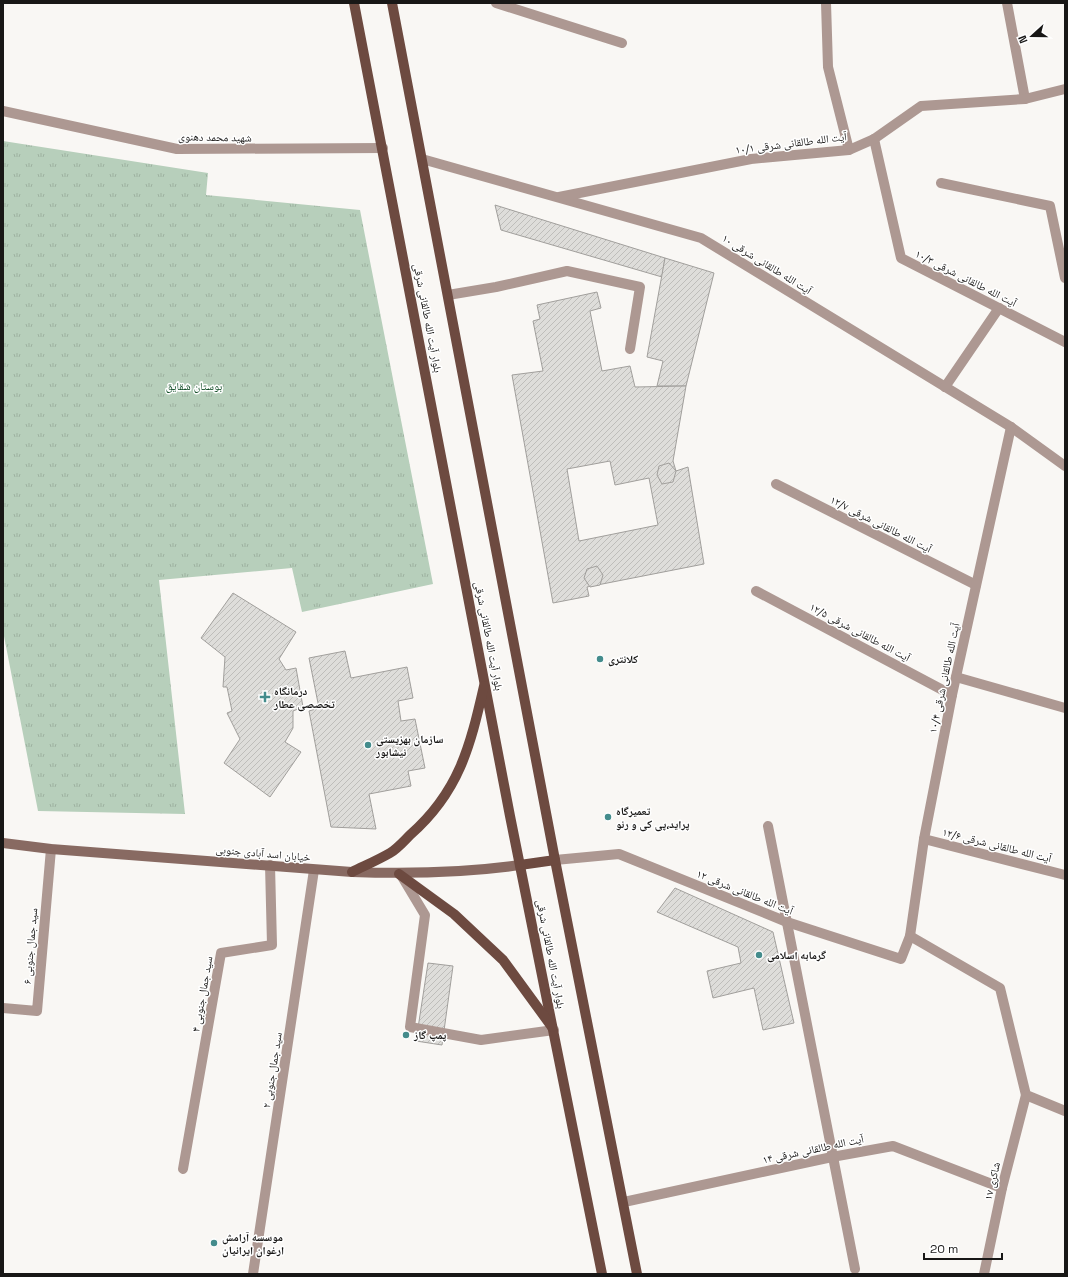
<svg xmlns="http://www.w3.org/2000/svg" width="1068" height="1277" font-family="'Space Grotesk','Noto Naskh Arabic',sans-serif">
  <defs>
    <pattern id="park-tufts" width="24" height="20" patternUnits="userSpaceOnUse"><rect width="24" height="20" fill="#b7cfbb"/><path d="M3 7l-1-3M5 7V3M7 7l1-3M15 17l-1-3M17 17v-4M19 17l1-3" fill="none" stroke="#9db1a0"/></pattern>
    <pattern id="building-hatch" width="6" height="6" patternUnits="userSpaceOnUse"><rect width="6" height="6" fill="#deddda"/><path d="M-1 1l2-2M0 6l6-6M5 7l2-2" fill="none" stroke="#bebdba"/></pattern>
  </defs>
  <rect width="100%" height="100%" fill="#f9f7f4"/>
  <path fill="url(#park-tufts)" d="M3,141L208,173L206,195L360,210L433,584L302,612L292,568L159,580L185,814L38,811L3,631Z"/>
  <g fill="url(#building-hatch)" stroke="#a19f9c" fill-rule="evenodd">
    <path d="M495,205L665,258L662,277L501,230Z"/>
    <path d="M665,258L714,273L686,386H657L663,361L647,357Z"/>
    <path d="M597,292L601,308L590,311L602,371L630,366L635,387L686,386L673,461L676,471L688,467L704,564L587,587L589,596L553,603L512,375L543,371L533,321L540,319L537,305ZM610,461L615,485L649,478L658,525L579,541L567,469Z"/>
    <path d="M669,463L676,471L673,482L662,484L657,475L659,466Z"/>
    <path d="M597,566L603,575L600,585L590,587L584,578L587,569Z"/>
    <path d="M233,593L296,632L279,659L286,670L296,668L303,707L293,711V728L285,742L301,752L270,797L224,763L240,739L227,713L232,711L227,687H223L225,657L201,638Z"/>
    <path d="M345,651L351,678L407,667L413,698L398,701L401,721L415,719L425,768L408,771L411,786L369,794L376,829L331,827L309,711L319,708L309,658Z"/>
    <path d="M675,888L773,932L794,1023L763,1030L754,988L713,998L707,971L741,963L738,947L657,912Z"/>
    <path d="M428,963L453,966L442,1045L416,1041Z"/>
  </g>
  <g fill="none" stroke-linecap="round" stroke-linejoin="round">
    <g stroke="#ad9892" stroke-width="10">
      <path d="M448,295L496,287L567,271L640,287L630,349"/>
      <path d="M401,875L425,915L410,1027L481,1040L554,1030"/>
    </g>
    <g stroke="#ad9892" stroke-width="10">
      <path d="M496,3L622,43"/>
      <path d="M826,3L828,67L849,150"/>
      <path d="M1007,3L1025,99"/>
      <path d="M3,111L177,149L383,148"/>
      <path d="M874,139L901,258L1065,342"/>
      <path d="M422,159L701,238L1011,427L1065,466"/>
      <path d="M941,183L1050,206L1065,278"/>
      <path d="M559,197L751,159L849,150L874,139L921,106L1025,99L1065,89"/>
      <path d="M945,387L999,308"/>
      <path d="M776,484L976,585"/>
      <path d="M756,591L952,695"/>
      <path d="M956,677L1065,708"/>
      <path d="M768,826L855,1269"/>
      <path d="M924,839L1065,875"/>
      <path d="M555,860L619,854L787,922L901,959L910,936L924,839L952,695L1011,427"/>
      <path d="M910,936L1000,988L1026,1095L1065,1111"/>
      <path d="M3,1008L37,1011L51,849"/>
      <path d="M183,1169L221,953L272,945L270,865"/>
      <path d="M624,1202L832,1157L893,1146L1002,1188"/>
      <path d="M253,1274L314,870"/>
      <path d="M984,1274L1002,1188L1026,1095"/>
    </g>
    <path stroke="#886a62" stroke-width="10" d="M3,843L51,849L352,872C408,874 464,873 520,865"/>
    <g stroke="#6d4a40" stroke-width="10">
      <path d="M354,3L510,816L602,1274"/>
      <path d="M392,3L555,860L637,1274"/>
      <path d="M520,865L555,860"/>
      <path d="M352,872C364,866 378,860 390,853C397,849 404,841 410,835C459,792 470,747 484,686"/>
      <path d="M399,874L454,914L503,960L552,1027"/>
    </g>
  </g>
  <g fill="#448c8c" stroke="#fff" stroke-width="1.5">
    <circle cx="600" cy="659" r="4"/>
    <path d="M263 691h4v4h4v4h-4v4h-4v-4h-4v-4h4z"/>
    <circle cx="368" cy="745" r="4"/>
    <circle cx="608" cy="817" r="4"/>
    <circle cx="759" cy="955" r="4"/>
    <circle cx="406" cy="1035" r="4"/>
    <circle cx="214" cy="1243" r="4"/>
  </g>
  <g text-anchor="middle" dominant-baseline="central" stroke-width="3" stroke-linejoin="round" paint-order="stroke">
    <g font-size="11" fill="#181716" stroke="#fff">
      <text transform="translate(215 137) rotate(1)">شهید محمد دهنوی</text>
      <text transform="translate(791 143) rotate(-7)">آیت الله طالقانی شرقی ۱۰/۱</text>
      <text transform="translate(767 264) rotate(32)">آیت الله طالقانی شرقی ۱۰</text>
      <text transform="translate(966 278) rotate(27)">آیت الله طالقانی شرقی ۱۰/۳</text>
      <text transform="translate(428 318) rotate(79)">بلوار آیت الله طالقانی شرقی</text>
      <text transform="translate(881 524) rotate(27)">آیت الله طالقانی شرقی ۱۲/۷</text>
      <text transform="translate(860 632) rotate(28)">آیت الله طالقانی شرقی ۱۲/۵</text>
      <text transform="translate(489 636) rotate(79)">بلوار آیت الله طالقانی شرقی</text>
      <text transform="translate(944 678) rotate(-78)">آیت الله طالقانی شرقی ۱۰/۴</text>
      <text transform="translate(997 845) rotate(14)">آیت الله طالقانی شرقی ۱۲/۶</text>
      <text transform="translate(263 853) rotate(5)">خیابان اسد آبادی جنوبی</text>
      <text transform="translate(745 892) rotate(22)">آیت الله طالقانی شرقی ۱۲</text>
      <text transform="translate(30 946) rotate(-85)">سید جمال جنوبی ۶</text>
      <text transform="translate(551 954) rotate(79)">بلوار آیت الله طالقانی شرقی</text>
      <text transform="translate(202 994) rotate(-80)">سید جمال جنوبی ۴</text>
      <text transform="translate(272 1070) rotate(-81)">سید جمال جنوبی ۲</text>
      <text transform="translate(813 1149) rotate(-12)">آیت الله طالقانی شرقی ۱۴</text>
      <text transform="translate(992 1181) rotate(-77)">شاکری ۱۷</text>
    </g>
    <g font-size="11" fill="#0c4922" stroke="#fff">
      <text x="194" y="386">بوستان شقایق</text>
    </g>
    <g font-size="11" font-weight="bold" fill="#181716" stroke="#fff" text-anchor="start">
      <text x="608" y="659">کلانتری</text>
      <text x="274" y="691">درمانگاه<tspan x="274" dy="13">تخصصی عطار</tspan></text>
      <text x="376" y="739">سازمان بهزیستی<tspan x="376" dy="13">نیشابور</tspan></text>
      <text x="616" y="811">تعمیرگاه<tspan x="616" dy="13">پراید،پی کی و رنو</tspan></text>
      <text x="767" y="955">گرمابه اسلامی</text>
      <text x="414" y="1035">پمپ گاز</text>
      <text x="222" y="1237">موسسه آرامش<tspan x="222" dy="13">ارغوان ایرانیان</tspan></text>
    </g>
  </g>
  <rect width="1068" height="1277" fill="none" stroke="#181716" stroke-width="8"/>
  <g transform="translate(1032 36) rotate(249)" stroke="#ffffff" stroke-width="3" paint-order="stroke">
  <path d="M0-3L7 15L0 10L-7 15Z" fill="#181716"/>
  <text y="-6" font-size="11" font-weight="bold" text-anchor="middle" fill="#181716">N</text>
  </g>
  <path d="M924 1253v6h78v-6" fill="none" stroke="#181716" stroke-width="2"/>
  <text x="930" y="1253" font-size="12" fill="#181716" stroke="#ffffff" stroke-width="3" paint-order="stroke">20 m</text>
</svg>
